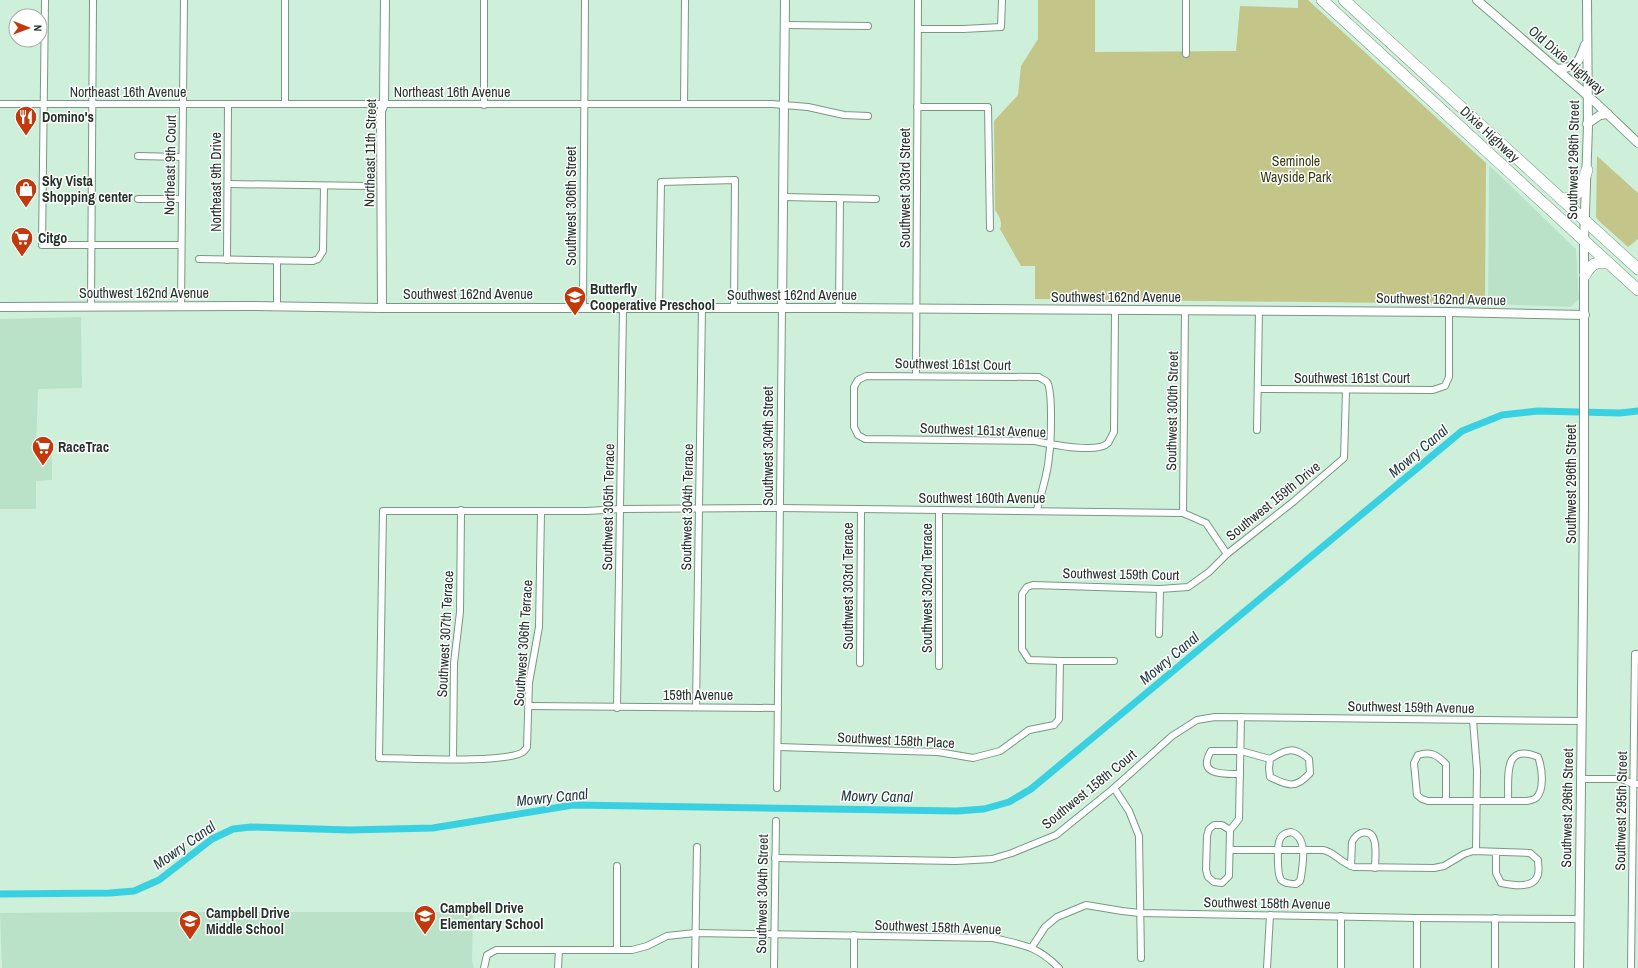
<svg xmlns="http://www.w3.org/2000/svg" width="1638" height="968" font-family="'Archivo Narrow',sans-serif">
  <rect width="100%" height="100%" fill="#cef0da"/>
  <g fill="#bae2c9">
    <path d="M1489,165L1576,249L1579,299L1571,307L1488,304Z"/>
    <path d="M81,317L82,388L38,389L36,453L52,454V480L36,481V509H0V319Z"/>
    <path d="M122,912H473L472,960L474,968H2L0,913Z"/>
  </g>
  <g fill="#c4c589">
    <path d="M1038,0H1095V52L1236,51L1240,6L1298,8V0H1308L1486,163L1485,304L1035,299V266H1021L1000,229C1003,222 999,216 995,210L994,121L1018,95L1021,66L1038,39Z"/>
    <path d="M1597,156L1638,193V239L1628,247L1599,221L1596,217Z"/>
  </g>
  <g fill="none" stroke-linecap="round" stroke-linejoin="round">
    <path stroke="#39d1e2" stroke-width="7" d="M0,894L110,893L134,891L159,880L212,839L233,829L251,827L349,830L433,828L573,805L957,811L984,809L1009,802L1031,789L1462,431L1502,415L1538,411L1620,413L1638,411"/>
    <g stroke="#799884" stroke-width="8">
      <g id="street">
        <path d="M45,0L42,245H181"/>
        <path d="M285,0V104"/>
        <path d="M1186,0V54"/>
        <path d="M785,25L868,26"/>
        <path d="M918,29H963L1001,27L1002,0"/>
        <path d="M0,104H772L808,107L844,115L868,116"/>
        <path d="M684,104L685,0"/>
        <path d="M484,105V0"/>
        <path d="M917,107H988L990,228"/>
        <path d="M138,156L182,157"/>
        <path d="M228,184L367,186"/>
        <path d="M783,197L876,199"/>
        <path d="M138,199H181"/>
        <path d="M199,259L313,261L318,259L323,251L324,186"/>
        <path d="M227,260L228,104"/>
        <path d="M277,261V306"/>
        <path d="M91,306L93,0"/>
        <path d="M181,306L184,0"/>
        <path d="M583,308L585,0"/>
        <path d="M659,308L661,182L735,180L734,308"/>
        <path d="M839,308L840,199"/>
        <path d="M916,375L918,0"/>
        <path d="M1258,389L1433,390L1445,386L1449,377V312"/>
        <path d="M1257,430L1259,310"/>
        <path d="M1037,510C1041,493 1048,474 1049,456C1051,444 1053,390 1047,382C1045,380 1041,379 1039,377L866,376L858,380L854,387V427L858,435L865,439L1035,441C1049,444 1098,454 1108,443C1110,440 1112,435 1114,432L1115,311"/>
        <path d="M541,511L539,627L529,683L527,747C527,748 524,751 523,752C505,764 405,758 379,758L383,511H587L620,509L781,508L1183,513L1206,523L1227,554"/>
        <path d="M1183,513L1185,310"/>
        <path d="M1159,634L1160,589"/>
        <path d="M1114,661H1060L1029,660L1022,649V594L1027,587L1033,585L1160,589L1188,587L1209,572L1227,554L1293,502L1344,458L1346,391"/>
        <path d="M860,663L861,509"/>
        <path d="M939,666V510"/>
        <path d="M529,706L778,708"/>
        <path d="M696,707L702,308"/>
        <path d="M617,708L623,308"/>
        <path d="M1473,720L1477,770L1476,851"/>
        <path d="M778,747L938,752L973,758L1000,751L1029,730L1054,725L1059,719L1060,661"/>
        <path d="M453,759L454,663L460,612L461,510"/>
        <path d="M1240,774C1225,774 1196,776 1211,751H1241L1270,759C1286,749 1294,746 1309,759L1310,773C1296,789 1288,786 1270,777L1269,768L1270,759"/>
        <path d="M1581,779H1622L1633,784H1638"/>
        <path d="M777,788L782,308"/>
        <path d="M1114,788L1129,811L1139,836L1141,958"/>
        <path d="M1446,800V764C1437,755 1431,751 1418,755L1414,763L1417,795L1422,799L1428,801H1527C1531,800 1534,800 1536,798C1545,790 1542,767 1538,757C1502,742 1509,778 1508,801"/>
        <path d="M1230,830L1222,825H1214L1209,829L1207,836L1206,870L1208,877L1214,882L1222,883L1229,876L1230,830L1239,819L1241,717"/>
        <path d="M1291,832C1308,837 1303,863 1301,877L1300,881L1296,884C1291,884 1285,884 1281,880C1277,874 1277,845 1280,839C1282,834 1286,833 1291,832Z"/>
        <path d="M1230,850H1323C1335,852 1340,863 1354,867L1434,868L1444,866L1464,854L1473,851L1530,853L1538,860C1538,866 1540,872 1537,877C1532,889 1511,885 1501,883L1496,873V852"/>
        <path d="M775,858L956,861L992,859L1012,853L1056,835L1114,788L1172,736L1197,720L1215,717L1581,721"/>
        <path d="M617,866V950"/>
        <path d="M1351,866L1352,842C1354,838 1356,835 1361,833C1380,828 1375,857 1375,868"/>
        <path d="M1032,947L1045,927L1057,917L1086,905L1122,911L1140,913L1417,918L1579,919"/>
        <path d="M484,968L487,955L496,950H632L647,946L667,936L695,933L993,938C1023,945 1036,945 1059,968"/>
        <path d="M558,968L559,950"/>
        <path d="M695,968L697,847"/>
        <path d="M774,968L776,821"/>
        <path d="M854,968V935"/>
        <path d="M1267,968L1270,915"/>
        <path d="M1341,968V916"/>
        <path d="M1417,968V918"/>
        <path d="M1495,968V918"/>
        <path d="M1631,968L1635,654H1638"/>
      </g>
    </g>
    <g stroke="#799884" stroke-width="10">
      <g id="secondary">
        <path d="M1477,0L1596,103L1638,143"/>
        <path d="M1557,69C1578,67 1578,64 1585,45"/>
        <path d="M1587,124L1600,115L1608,114"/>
        <path d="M0,307L248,306L382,308H839L1449,312L1585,315"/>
        <path d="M382,308L381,111L384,104L385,0"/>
        <path d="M782,308L785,0"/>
        <path d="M1579,968L1584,507V241L1588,126L1587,0"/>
      </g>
    </g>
    <g stroke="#799884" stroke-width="12">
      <g id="highway">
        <path d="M1322,0L1638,290"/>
        <path d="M1344,0L1638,269"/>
        <path d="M1561,199C1581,199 1581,186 1587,170"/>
        <path d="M1585,275C1591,264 1596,261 1608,263"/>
      </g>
    </g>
    <use href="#street" stroke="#fff" stroke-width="6"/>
    <use href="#secondary" stroke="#fff" stroke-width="8"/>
    <use href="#highway" stroke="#fff" stroke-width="11"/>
  </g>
  <defs>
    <g id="restaurant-pin" transform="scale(1.15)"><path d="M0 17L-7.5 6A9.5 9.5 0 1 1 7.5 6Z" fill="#c2390c" stroke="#fff"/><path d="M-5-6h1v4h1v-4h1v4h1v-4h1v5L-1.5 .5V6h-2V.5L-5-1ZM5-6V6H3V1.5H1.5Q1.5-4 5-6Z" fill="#fff"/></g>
    <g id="shop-pin" transform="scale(1.15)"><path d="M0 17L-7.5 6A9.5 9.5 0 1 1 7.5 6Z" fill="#c2390c" stroke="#fff"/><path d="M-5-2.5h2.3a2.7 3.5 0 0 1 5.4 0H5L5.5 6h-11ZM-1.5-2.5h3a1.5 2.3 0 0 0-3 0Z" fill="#fff"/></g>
    <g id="supermarket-pin" transform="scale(1.15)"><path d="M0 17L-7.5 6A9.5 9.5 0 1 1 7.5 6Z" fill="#c2390c" stroke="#fff"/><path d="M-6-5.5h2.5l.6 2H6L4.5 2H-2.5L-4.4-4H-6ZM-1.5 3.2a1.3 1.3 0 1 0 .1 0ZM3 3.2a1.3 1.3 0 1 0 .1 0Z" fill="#fff"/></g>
    <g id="school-pin" transform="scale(1.15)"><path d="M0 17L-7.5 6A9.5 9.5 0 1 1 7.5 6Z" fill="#c2390c" stroke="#fff"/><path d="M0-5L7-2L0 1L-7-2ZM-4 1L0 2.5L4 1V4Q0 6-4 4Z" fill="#fff"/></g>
  </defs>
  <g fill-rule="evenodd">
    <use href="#restaurant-pin" x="26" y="117"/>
    <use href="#shop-pin" x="26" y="189"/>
    <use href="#supermarket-pin" x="22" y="238"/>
    <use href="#school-pin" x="575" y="297"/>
    <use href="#supermarket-pin" x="43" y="447"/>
    <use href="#school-pin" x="425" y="916"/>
    <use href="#school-pin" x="190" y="921"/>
  </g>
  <g text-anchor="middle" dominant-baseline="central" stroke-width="3" stroke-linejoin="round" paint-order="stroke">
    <g font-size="14" fill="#25322a" stroke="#fff">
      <text transform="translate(1567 60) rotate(41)">Old Dixie Highway</text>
      <text x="128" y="92">Northeast 16th Avenue</text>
      <text x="452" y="92">Northeast 16th Avenue</text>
      <text transform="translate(1490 134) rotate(43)">Dixie Highway</text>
      <text transform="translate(370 153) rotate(-89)">Northeast 11th Street</text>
      <text transform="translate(1573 160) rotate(-89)">Southwest 296th Street</text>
      <text transform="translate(170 165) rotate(-89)">Northeast 9th Court</text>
      <text transform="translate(216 182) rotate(-90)">Northeast 9th Drive</text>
      <text transform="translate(905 188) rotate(-90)">Southwest 303rd Street</text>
      <text transform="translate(571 206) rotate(-90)">Southwest 306th Street</text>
      <text x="144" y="293">Southwest 162nd Avenue</text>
      <text x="468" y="294">Southwest 162nd Avenue</text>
      <text x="792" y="295">Southwest 162nd Avenue</text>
      <text x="1116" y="297">Southwest 162nd Avenue</text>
      <text transform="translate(1441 299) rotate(1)">Southwest 162nd Avenue</text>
      <text transform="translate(953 364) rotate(1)">Southwest 161st Court</text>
      <text x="1352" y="378">Southwest 161st Court</text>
      <text transform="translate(1172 411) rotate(-89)">Southwest 300th Street</text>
      <text transform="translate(983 430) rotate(2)">Southwest 161st Avenue</text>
      <text transform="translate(768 446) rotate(-90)">Southwest 304th Street</text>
      <text transform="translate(1571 484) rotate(-90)">Southwest 296th Street</text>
      <text x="982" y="498">Southwest 160th Avenue</text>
      <text transform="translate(1273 501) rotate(-39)">Southwest 159th Drive</text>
      <text transform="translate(608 507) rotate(-89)">Southwest 305th Terrace</text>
      <text transform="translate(687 507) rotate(-89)">Southwest 304th Terrace</text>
      <text transform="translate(1121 574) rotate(1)">Southwest 159th Court</text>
      <text transform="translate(848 586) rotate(-90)">Southwest 303rd Terrace</text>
      <text transform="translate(927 588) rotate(-90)">Southwest 302nd Terrace</text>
      <text transform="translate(445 634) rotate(-87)">Southwest 307th Terrace</text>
      <text transform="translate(523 643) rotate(-86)">Southwest 306th Terrace</text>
      <text x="698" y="695">159th Avenue</text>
      <text transform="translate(1411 707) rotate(1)">Southwest 159th Avenue</text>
      <text transform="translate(896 740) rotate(3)">Southwest 158th Place</text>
      <text transform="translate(1089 789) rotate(-39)">Southwest 158th Court</text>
      <text transform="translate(1567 808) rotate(-89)">Southwest 296th Street</text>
      <text transform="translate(1621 811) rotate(-89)">Southwest 295th Street</text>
      <text transform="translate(762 894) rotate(-89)">Southwest 304th Street</text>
      <text transform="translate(1267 903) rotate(1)">Southwest 158th Avenue</text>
      <text transform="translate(938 927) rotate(2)">Southwest 158th Avenue</text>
    </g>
    <g font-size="14" font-weight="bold" fill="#25322a" stroke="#fff" text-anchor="start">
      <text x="42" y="117">Domino's</text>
      <text x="42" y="181">Sky Vista<tspan x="42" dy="16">Shopping center</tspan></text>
      <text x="38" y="238">Citgo</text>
      <text x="590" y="289">Butterfly<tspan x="590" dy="16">Cooperative Preschool</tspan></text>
      <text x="58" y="447">RaceTrac</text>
      <text x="440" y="908">Campbell Drive<tspan x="440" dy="16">Elementary School</tspan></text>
      <text x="206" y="913">Campbell Drive<tspan x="206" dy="16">Middle School</tspan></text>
    </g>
    <g font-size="14" fill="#3b3a10" stroke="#fff">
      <text x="1296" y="161">Seminole<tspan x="1296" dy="16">Wayside Park</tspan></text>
    </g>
    <g font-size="15" font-style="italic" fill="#243c3f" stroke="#fff">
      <text transform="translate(1418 451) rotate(-40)">Mowry Canal</text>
      <text transform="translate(1169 658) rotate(-40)">Mowry Canal</text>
      <text transform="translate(877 796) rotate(1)">Mowry Canal</text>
      <text transform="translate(552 797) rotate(-6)">Mowry Canal</text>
      <text transform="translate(184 845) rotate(-35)">Mowry Canal</text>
    </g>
  </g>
  <g transform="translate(28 28) rotate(91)"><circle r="19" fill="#ffffff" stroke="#a8adaa"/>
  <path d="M0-3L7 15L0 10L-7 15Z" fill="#c2390c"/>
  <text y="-6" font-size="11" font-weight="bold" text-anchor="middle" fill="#25322a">N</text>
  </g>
</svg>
